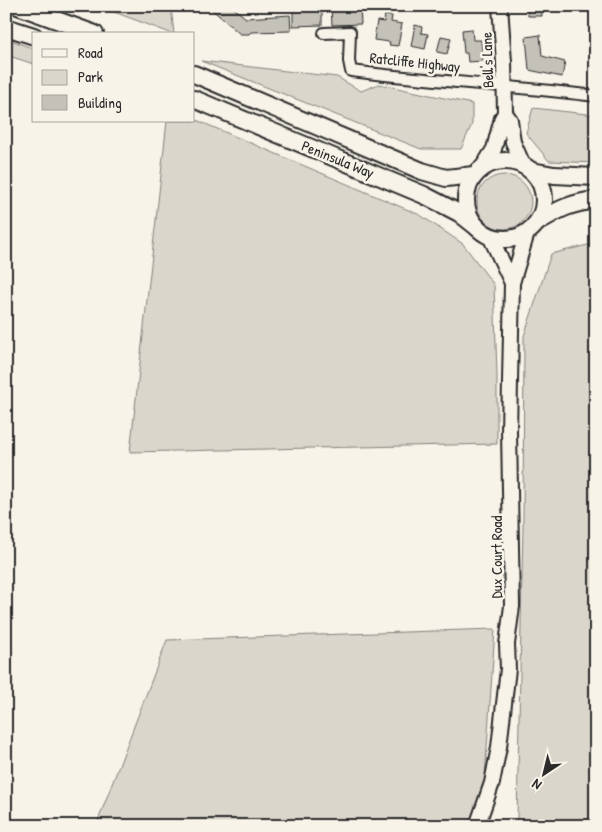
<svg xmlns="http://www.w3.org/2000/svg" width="602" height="832" font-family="'Patrick Hand',sans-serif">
  <rect width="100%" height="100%" fill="#f7f3e8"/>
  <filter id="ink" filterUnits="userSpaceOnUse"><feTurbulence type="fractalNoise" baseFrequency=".02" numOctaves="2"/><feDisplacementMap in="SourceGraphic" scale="10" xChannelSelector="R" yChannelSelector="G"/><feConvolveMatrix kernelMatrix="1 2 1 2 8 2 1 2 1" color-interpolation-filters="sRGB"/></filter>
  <g filter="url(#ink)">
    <g fill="#dad6cc" stroke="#82807c">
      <path d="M98,6H171L174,34H173Z"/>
      <path d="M6,38L34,49V64L6,55Z"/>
      <path d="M201,61L337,77L361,91L379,84L472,104V124L461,149H421Z"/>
      <path d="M533,108L596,115V163L549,161L526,133Z"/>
      <path d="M194,119L420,215L463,244L494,285L497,374V444L130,452L167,121H194Z"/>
      <circle cx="504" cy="202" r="27"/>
      <path d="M596,243V826H533L517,820L523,526L524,336L551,254Z"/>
      <path d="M495,629L484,792L468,826H96L167,640Z"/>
    </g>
    <g fill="#c4c1b9" stroke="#2b2b2b">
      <path d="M208,6H231L246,18L290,15L291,31L251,32L249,34H240Z"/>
      <path d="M322,6V25L293,26V7Z"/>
      <path d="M331,6H360L361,24L332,25Z"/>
      <path d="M527,6H541L542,16H528Z"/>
      <path d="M385,15L392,16L391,22L402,24L398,46L389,45L390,42L374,40L377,21L384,22Z"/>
      <path d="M415,25L422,27L421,33L428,34L425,49L411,46Z"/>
      <path d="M472,29L473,40H481L483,61L468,62L467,53H464L462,30Z"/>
      <path d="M540,35L542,56L565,62L562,77L529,70L526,37Z"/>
      <path d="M441,36L451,38L447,54L437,52Z"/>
      <path d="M593,48H596V67H592Z"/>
    </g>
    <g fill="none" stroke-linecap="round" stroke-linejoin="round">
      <g stroke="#2b2b2b" stroke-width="9">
        <path id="service" d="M480,819L498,826"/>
      </g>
      <g stroke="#2b2b2b" stroke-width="14">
        <path id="minor" d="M324,33L350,32L349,61L351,71C432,81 514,86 596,96"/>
      </g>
      <g stroke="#2b2b2b" stroke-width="18">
        <g id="tertiary">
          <path d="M505,113L510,120L513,142L523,165"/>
          <path d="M482,168L494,149L502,118L505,113L504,62L500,6"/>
          <path d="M490,236L512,283"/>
          <path d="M477,826L492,783L499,747L508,669L507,644L512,606L509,431L512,283L527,233"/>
        </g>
      </g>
      <g stroke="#2b2b2b" stroke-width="20">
        <g id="primary">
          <path d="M18,6L95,34"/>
          <path d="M6,27L34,36"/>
          <path d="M194,74L422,171L446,178L474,175"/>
          <path d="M194,99L424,195L459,213L478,228"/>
          <circle cx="505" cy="200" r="39"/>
          <path d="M532,171L554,175L596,177"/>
          <path d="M538,222C559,209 571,203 596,200"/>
        </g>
      </g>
      <use href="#service" stroke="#f7f3e8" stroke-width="5"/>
      <use href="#minor" stroke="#f7f3e8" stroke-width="10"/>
      <use href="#tertiary" stroke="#f7f3e8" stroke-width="14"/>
      <use href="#primary" stroke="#f7f3e8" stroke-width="16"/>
    </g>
  </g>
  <g text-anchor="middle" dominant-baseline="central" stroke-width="5" stroke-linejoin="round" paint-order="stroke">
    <g font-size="15" fill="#2b2b2b" stroke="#f7f3e8">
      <text transform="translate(487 60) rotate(-92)">Bell's Lane</text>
      <text transform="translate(415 62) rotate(6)">Ratcliffe Highway</text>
      <text transform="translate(338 159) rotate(22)">Peninsula Way</text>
      <text transform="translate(496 557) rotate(-90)">Dux Court Road</text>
    </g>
  </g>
  <rect width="602" height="832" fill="none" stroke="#f7f3e8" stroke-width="25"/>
  <rect x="12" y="12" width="577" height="807" fill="none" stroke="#2b2b2b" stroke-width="2" filter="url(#ink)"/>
  <rect x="32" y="32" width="162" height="90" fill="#f7f3e8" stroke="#a5a39c"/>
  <rect x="42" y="49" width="25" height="8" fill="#f7f3e8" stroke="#a5a39c"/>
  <text x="78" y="58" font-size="15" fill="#2b2b2b">Road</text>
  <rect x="42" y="70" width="25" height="15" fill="#dad6cc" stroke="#a5a39c"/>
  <text x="78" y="82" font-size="15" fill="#2b2b2b">Park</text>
  <rect x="42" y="95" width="25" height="15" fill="#c4c1b9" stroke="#a5a39c"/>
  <text x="78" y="108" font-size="15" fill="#2b2b2b">Building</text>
  <g transform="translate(544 774) rotate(215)" stroke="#f7f3e8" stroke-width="4" paint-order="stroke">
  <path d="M0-4L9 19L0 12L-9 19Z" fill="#2b2b2b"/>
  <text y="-8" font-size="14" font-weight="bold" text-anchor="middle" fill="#2b2b2b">N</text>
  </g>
</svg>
